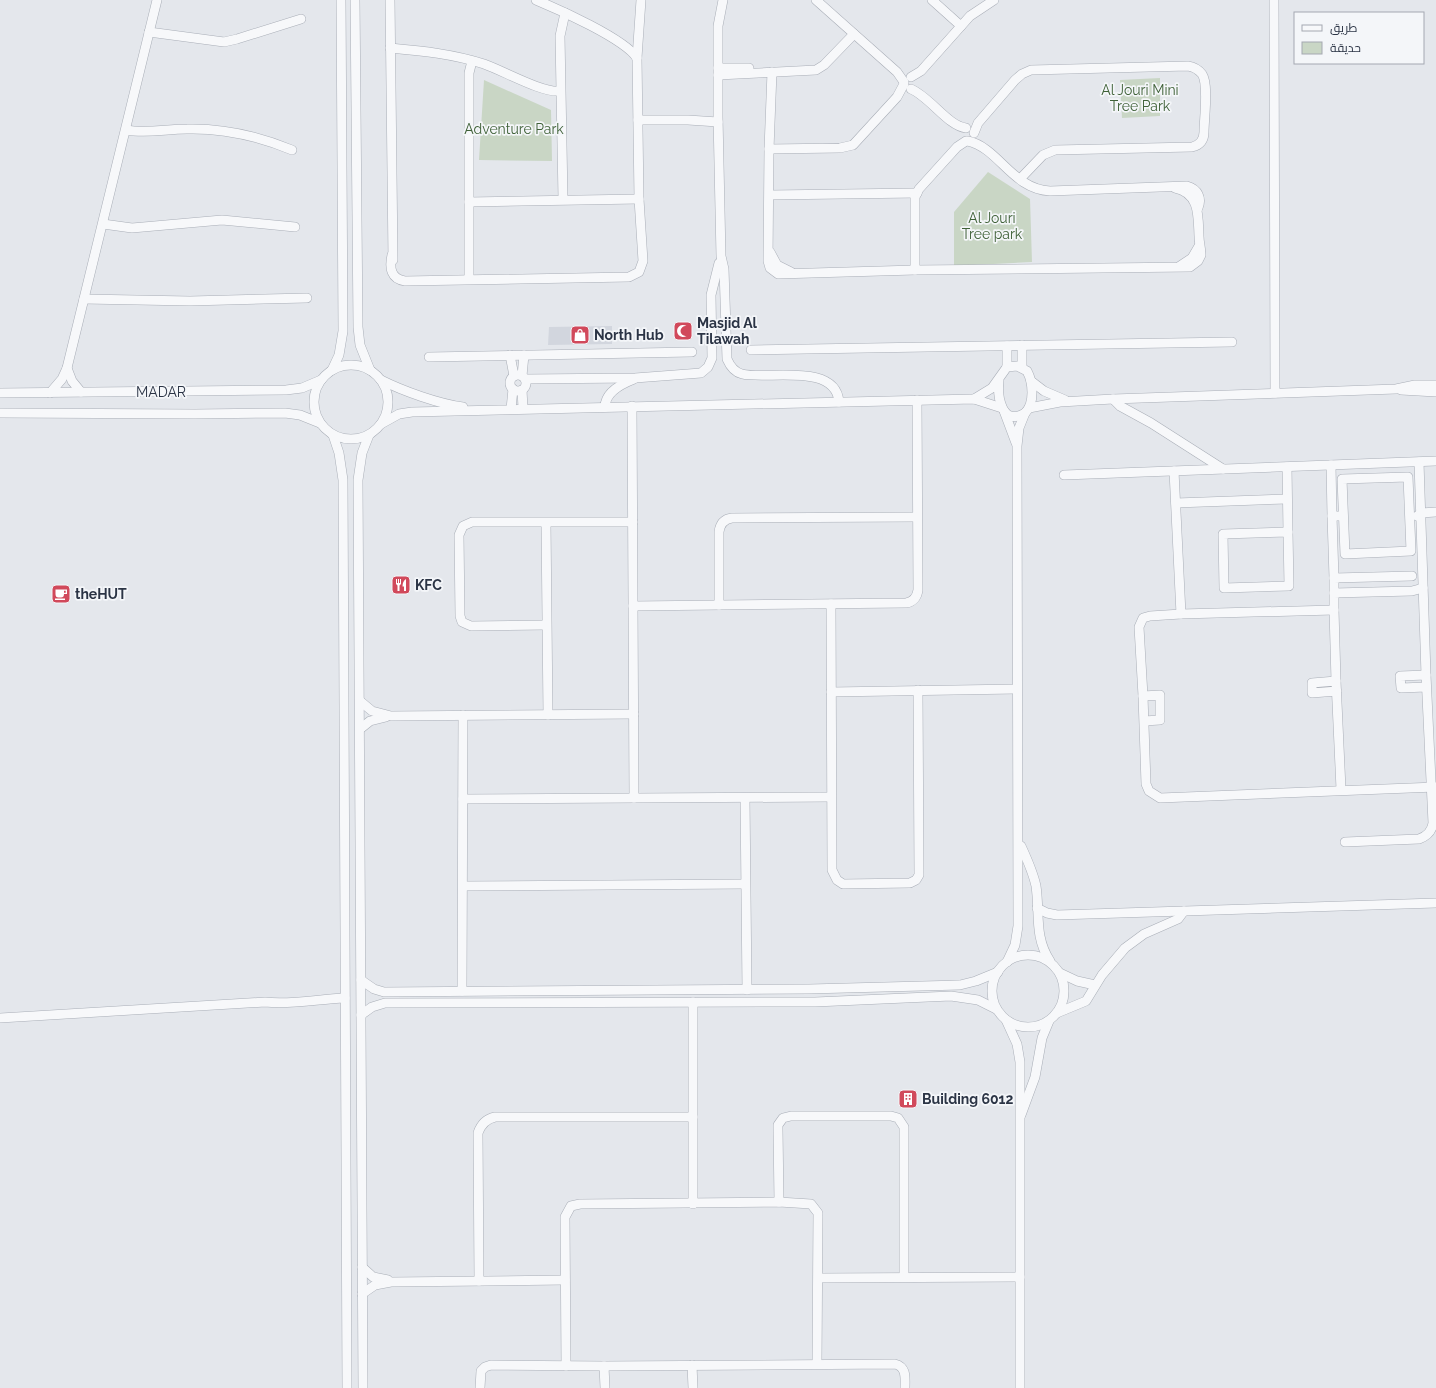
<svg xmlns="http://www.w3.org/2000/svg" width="1436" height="1388" font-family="Raleway,Cairo,sans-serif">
  <rect width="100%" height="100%" fill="#e4e7ec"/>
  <path fill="#d2d6de" d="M612,326V344L548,345L549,327Z"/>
  <g fill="#c9d6c5">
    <path d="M1160,78V116L1122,118L1120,80Z"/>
    <path d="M484,80L551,110L552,161L479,160Z"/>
    <path d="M988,172L1030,199L1032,262L954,266V212Z"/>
  </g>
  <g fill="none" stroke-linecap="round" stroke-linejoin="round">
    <g stroke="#a9aeb7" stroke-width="10">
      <g id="minor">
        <path d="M355,0L358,327L360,345L370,370"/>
        <path d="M390,0L393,260"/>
        <path d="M536,0C558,9 625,39 637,58"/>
        <path d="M723,0L718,26V117L721,256L724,269L727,359C730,366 734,372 742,374C767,380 836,362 839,402"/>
        <path d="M816,0L897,72L904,82"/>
        <path d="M932,0L961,26"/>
        <path d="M1274,0L1275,393"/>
        <path d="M149,32L224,42L237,39L301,19"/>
        <path d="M390,48C423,51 453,54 484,64C504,71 542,93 560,91"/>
        <path d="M718,68H749"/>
        <path d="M772,72L769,149L768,261L770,268L778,274L915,270L1190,267L1198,261L1201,255C1201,248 1199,243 1199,236C1198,216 1200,193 1175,188"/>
        <path d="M718,75L816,70L824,65L854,34"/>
        <path d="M911,77L921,71L970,16L994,0"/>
        <path d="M911,89C930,97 948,126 966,128"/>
        <path d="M638,120H688L718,122"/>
        <path d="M126,130C146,134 166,129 187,129C224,128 258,136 292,150"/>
        <path d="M974,133L978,123L1015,80L1022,74L1031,70L1188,66C1194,67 1198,69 1202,74C1209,84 1204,119 1204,132C1204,140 1200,145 1192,147L1055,150L1043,155L1020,179"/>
        <path d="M968,141C999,148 1012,189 1050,191L1187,186C1198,189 1202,198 1198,208"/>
        <path d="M769,149L840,148L853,145L897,97L904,84"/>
        <path d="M770,195L917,193"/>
        <path d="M563,199L560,36L565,13"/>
        <path d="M469,202L639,199"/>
        <path d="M103,224L132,228L222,220L295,227"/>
        <path d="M770,252L777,265L791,272"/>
        <path d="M392,255C389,268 391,279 405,281L629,277L639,272L643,261L639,199L637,58L641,0"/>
        <path d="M1180,266L1192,258L1199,246"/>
        <path d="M915,270V197L919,189L957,147L966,141"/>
        <path d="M469,279V73L472,61"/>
        <path d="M84,299L190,301L307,298"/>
        <path d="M1022,345V367"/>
        <path d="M1007,346V367"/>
        <path d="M751,350L1232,342"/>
        <path d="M510,355L514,376"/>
        <path d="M429,357L692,352"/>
        <circle cx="351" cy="402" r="37"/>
        <path d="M67,368L72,381L81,392"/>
        <path d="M332,370L339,355L343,331L341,0"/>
        <circle cx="518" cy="383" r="8"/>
        <path d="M522,376L524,355"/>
        <path d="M525,379L635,378L701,373L708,367L712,358L711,295L719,263"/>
        <path d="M381,380C403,391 439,404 463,407"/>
        <path d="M1031,381L1044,391L1065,400"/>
        <path d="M522,390L523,408"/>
        <path d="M1401,390L1436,392"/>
        <path d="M0,393L286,390L302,388L321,380"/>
        <path d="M50,393L62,379L67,368L157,0"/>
        <path d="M974,399L992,388L1007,367L1017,366L1027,371C1033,382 1035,403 1025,413C1002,427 997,397 999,380"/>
        <path d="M1113,399L1120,406L1151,423L1223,469"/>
        <path d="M632,406L634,798"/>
        <path d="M605,407C605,392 621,384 634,379"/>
        <path d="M1029,408L1060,402L1113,399L1396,389L1415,385H1436"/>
        <path d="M511,409L513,389"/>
        <path d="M1004,411L1016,443"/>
        <path d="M0,413L195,414L285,413L300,415L320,423"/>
        <path d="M381,424L399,414L412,412L974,399L1002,408"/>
        <path d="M333,435L339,453L343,480L347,1388"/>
        <path d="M1419,462L1426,675"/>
        <path d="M1331,465L1332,516H1343"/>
        <path d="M1287,467L1288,532"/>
        <path d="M1174,471L1181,614"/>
        <path d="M1064,475L1436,461"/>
        <path d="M1408,477L1411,551L1345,554L1342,479Z"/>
        <path d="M1176,503L1287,499"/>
        <path d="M1332,516L1334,578"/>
        <path d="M1417,516L1421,513L1436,512"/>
        <path d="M546,523L548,715"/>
        <path d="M1288,532L1289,586L1224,588L1223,534Z"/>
        <path d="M1334,593V578L1412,576"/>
        <path d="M831,604L832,870L837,880L843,884L910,883L916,880L919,875L918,690"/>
        <path d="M719,605V532C720,524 724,519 732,518L917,517"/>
        <path d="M633,606L906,603C913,602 917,597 918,590L917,400"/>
        <path d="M1334,610L1336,681"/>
        <path d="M546,625L471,626L462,622L460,616L459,535L463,526L472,522H633"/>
        <path d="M1337,691L1312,693V683L1336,681C1338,717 1339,753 1341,789"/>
        <path d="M831,692L1017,689"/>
        <path d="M1143,696L1139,627L1143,618L1150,616L1181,614L1334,610V593L1412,591L1423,588"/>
        <path d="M360,701L372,711L391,716L634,714"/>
        <path d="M1144,721L1160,720V695L1143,696L1146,784L1149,791L1160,798L1436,787"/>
        <path d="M360,729L370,721L386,717"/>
        <path d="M745,798L747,990"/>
        <path d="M463,799L831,797"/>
        <path d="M1345,842L1419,839C1427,836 1432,831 1433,823L1426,675L1400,676L1401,688L1426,687"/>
        <path d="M1021,846C1027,859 1033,872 1036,886C1040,913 1034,937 1050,961"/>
        <path d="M463,886L745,884"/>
        <path d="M1037,908L1047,913L1057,915L1436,903"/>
        <circle cx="1028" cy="991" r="36"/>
        <path d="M1007,962L1015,945L1018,926L1017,446L1019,428L1025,413"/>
        <path d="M1060,973L1077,981L1095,985"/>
        <path d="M361,980L374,989L384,992L809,989L960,985L976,981L998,972"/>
        <path d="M462,991L463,715"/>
        <path d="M693,1002V1204"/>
        <path d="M1057,1013L1086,1001L1102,975L1125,948L1144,934L1178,919L1184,911"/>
        <path d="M361,1015L372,1007L385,1003L815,1002L951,996L978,1000L996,1009"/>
        <path d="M0,1018L265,1002C292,1005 318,999 345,998"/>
        <path d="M1006,1020L1017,1044L1020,1062V1388"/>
        <path d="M1021,1115L1035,1077L1042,1038L1049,1021"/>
        <path d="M779,1202L778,1129V1125L783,1118L791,1116H891L898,1118L904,1127V1277"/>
        <path d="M362,1267L373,1277L388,1280"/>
        <path d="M819,1278L1020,1277"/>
        <path d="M479,1281L478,1133C481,1124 486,1119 495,1117H693"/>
        <path d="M362,1294L375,1285L391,1282L565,1280"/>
        <path d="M692,1365L693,1388"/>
        <path d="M566,1366L565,1217L571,1206L580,1204L779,1202L811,1204L818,1213L817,1364"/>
        <path d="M604,1366L895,1364C907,1367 905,1378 905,1388"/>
        <path d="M363,1388L358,480L362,453L369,435"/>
        <path d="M480,1388L481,1371L485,1367L491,1365L604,1366L605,1388"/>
      </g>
    </g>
    <use href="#minor" stroke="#f7f8fa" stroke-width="9"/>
  </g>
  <defs>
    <g id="mosque-square" transform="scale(1)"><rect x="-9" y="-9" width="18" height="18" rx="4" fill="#d1495b" stroke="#f4f6f9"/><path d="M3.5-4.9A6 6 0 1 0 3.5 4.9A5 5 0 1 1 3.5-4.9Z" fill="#fff"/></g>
    <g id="shop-square" transform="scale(1)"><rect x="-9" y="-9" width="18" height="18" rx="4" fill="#d1495b" stroke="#f4f6f9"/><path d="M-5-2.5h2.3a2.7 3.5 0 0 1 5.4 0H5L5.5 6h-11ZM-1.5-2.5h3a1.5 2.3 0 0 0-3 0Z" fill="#fff"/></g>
    <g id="restaurant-square" transform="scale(1)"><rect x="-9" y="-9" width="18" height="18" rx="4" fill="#d1495b" stroke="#f4f6f9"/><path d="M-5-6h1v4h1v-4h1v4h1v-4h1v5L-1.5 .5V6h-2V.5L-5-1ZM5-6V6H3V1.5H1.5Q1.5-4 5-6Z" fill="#fff"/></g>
    <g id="cafe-square" transform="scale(1)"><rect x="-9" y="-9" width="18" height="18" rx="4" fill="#d1495b" stroke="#f4f6f9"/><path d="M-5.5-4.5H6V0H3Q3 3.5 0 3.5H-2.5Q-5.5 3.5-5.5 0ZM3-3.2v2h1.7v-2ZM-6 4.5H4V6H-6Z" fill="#fff"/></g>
    <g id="building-square" transform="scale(1)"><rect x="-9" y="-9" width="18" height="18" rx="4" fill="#d1495b" stroke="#f4f6f9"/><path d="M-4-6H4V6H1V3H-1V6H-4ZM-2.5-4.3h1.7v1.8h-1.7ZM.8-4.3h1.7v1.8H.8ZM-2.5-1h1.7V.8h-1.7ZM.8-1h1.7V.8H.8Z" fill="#fff"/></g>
  </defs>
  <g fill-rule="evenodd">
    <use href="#mosque-square" x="683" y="331"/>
    <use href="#shop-square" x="580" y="335"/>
    <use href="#restaurant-square" x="401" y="585"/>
    <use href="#cafe-square" x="61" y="594"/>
    <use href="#building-square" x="908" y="1099"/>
  </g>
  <g text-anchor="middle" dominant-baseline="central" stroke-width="3.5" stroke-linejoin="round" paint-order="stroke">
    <g font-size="14" fill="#3f6138" stroke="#f4f6f9">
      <text x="1140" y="90">Al Jouri Mini<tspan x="1140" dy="16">Tree Park</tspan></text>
      <text x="514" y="129">Adventure Park</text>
      <text x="992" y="218">Al Jouri<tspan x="992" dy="16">Tree park</tspan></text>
    </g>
    <g font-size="14" font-weight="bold" fill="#2b3445" stroke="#f4f6f9" text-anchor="start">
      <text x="697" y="323">Masjid Al<tspan x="697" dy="16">Tilawah</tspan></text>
      <text x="594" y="335">North Hub</text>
      <text x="415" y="585">KFC</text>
      <text x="75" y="594">theHUT</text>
      <text x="922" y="1099">Building 6012</text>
    </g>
    <g font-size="14" fill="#2b3445" stroke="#f4f6f9">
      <text x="161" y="392">MADAR</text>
    </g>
  </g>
  <rect x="1294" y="12" width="130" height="52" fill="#f4f6f9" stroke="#a4a8b1"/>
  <rect x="1302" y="25" width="20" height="6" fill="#f7f8fa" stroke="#a4a8b1"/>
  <text x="1330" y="32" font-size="12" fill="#2b3445">طريق</text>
  <rect x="1302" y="42" width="20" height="12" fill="#c9d6c5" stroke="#a4a8b1"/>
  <text x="1330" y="52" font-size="12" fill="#2b3445">حديقة</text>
</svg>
